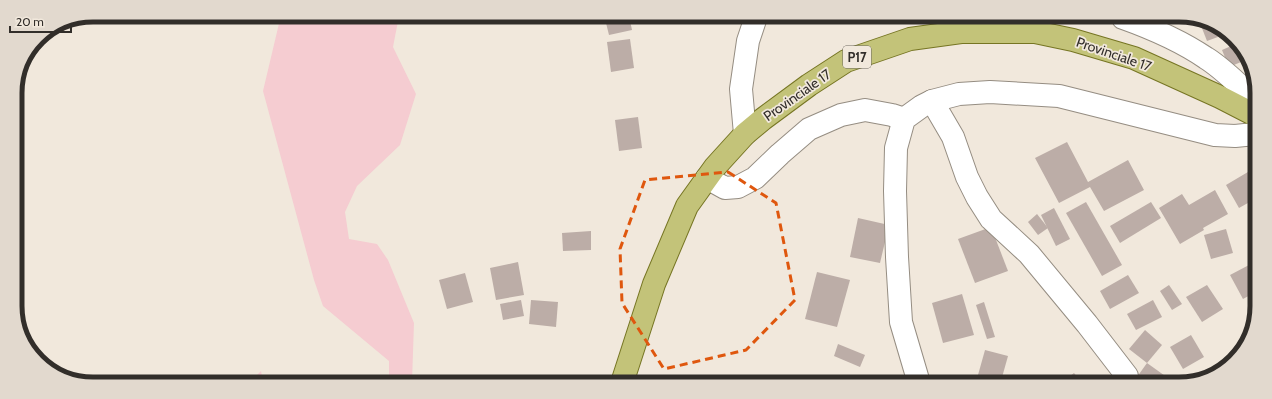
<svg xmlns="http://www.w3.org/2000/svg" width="1272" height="399" font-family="Cabin,sans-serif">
  <rect width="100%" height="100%" fill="#f1e8dc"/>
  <g fill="#f5ccd1">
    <path d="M281,15L399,16L393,47L416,94L400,145L357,186L345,212L349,239L377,244L388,260L414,323L412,382H389V361L323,306L314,280L263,91Z"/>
    <path d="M261,371L263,382H250Z"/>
  </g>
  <g fill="#bcada7">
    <path d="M617,16H629L632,30L609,35L605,19Z"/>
    <path d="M1198,18H1199L1226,34L1207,41Z"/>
    <path d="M630,39L634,68L611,72L607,42Z"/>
    <path d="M1238,43L1244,54L1239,56L1241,62L1229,67L1222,50Z"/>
    <path d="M638,117L642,148L619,151L615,120Z"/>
    <path d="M1067,142L1088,182L1128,160L1144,190L1104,211L1090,187L1059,203L1035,158Z"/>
    <path d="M1253,169L1255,173V199L1239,208L1226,185Z"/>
    <path d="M1215,190L1228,214L1203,228L1204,230L1180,244L1159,208L1182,194L1189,205Z"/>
    <path d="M1086,202L1122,265L1102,276L1066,213Z"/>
    <path d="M1151,202L1161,218L1120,243L1110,226Z"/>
    <path d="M1054,208L1070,239L1056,246L1041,215Z"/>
    <path d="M1255,208V220L1250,210Z"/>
    <path d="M1037,214L1048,228L1038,235L1028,222Z"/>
    <path d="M858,218L889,225L880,263L850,257Z"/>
    <path d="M991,227L1008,271L975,283L958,239Z"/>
    <path d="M1226,229L1233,253L1211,259L1204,235Z"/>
    <path d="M591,231V250L563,251L562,233Z"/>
    <path d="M518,262L524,295L496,300L490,268Z"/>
    <path d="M1249,265L1255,275L1254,293L1243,299L1230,275Z"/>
    <path d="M817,272L850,280L837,327L805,319Z"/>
    <path d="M465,273L473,302L447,309L439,280Z"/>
    <path d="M1128,275L1139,293L1110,309L1100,291Z"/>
    <path d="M1169,285L1182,304L1172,310L1160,291Z"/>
    <path d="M1207,285L1223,309L1202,322L1186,297Z"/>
    <path d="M962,294L974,335L943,343L932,303Z"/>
    <path d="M521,300L524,316L503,320L500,304Z"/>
    <path d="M531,300L558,302L556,327L529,324Z"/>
    <path d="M1153,300L1162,317L1136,330L1127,314Z"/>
    <path d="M984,302L995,337L987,339L976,305Z"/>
    <path d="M1254,303V316L1249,306Z"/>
    <path d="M1145,330L1162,345L1147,363L1129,349Z"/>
    <path d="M1191,335L1204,357L1183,369L1170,347Z"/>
    <path d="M838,344L865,355L860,367L834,356Z"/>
    <path d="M985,350L1008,356L1001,381L978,375Z"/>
    <path d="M1147,363L1168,378L1164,384H1132Z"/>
    <path d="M1208,370L1211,374L1196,379H1195Z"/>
    <path d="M1074,373L1083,384H1060Z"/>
  </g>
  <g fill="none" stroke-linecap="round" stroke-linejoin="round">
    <g stroke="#958d82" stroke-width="24">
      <g id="minor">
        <path d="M1123,18C1151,28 1181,41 1206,58C1224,69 1239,86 1255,99"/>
        <path d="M932,101L953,137L967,177L977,197L991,219L1029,254L1087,324L1127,376"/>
        <path d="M745,134L741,89L748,41L756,17"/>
        <path d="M707,178L725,188L738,187L755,178L780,154L809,129L841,115L865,110L892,115L904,119"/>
        <path d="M919,383L901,322L897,257L895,191L896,148L904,119L922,106L932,101L959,94L990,92L1059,96L1215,135L1235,136L1255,134"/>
      </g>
    </g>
    <g stroke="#767523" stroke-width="24">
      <path id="major" d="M622,383L654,284L687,206L715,167L745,134L763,119L809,85L846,61L910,39L961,32H1035L1073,40L1134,58L1220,97L1255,115"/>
    </g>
    <use href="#minor" stroke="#fff" stroke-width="22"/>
    <use href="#major" stroke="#c3c379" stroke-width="22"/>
  </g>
  <path fill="none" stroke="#df570e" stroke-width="3" stroke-dasharray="8 5" stroke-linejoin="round" d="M728,172L776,203L795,300L746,350L664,369L622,303L620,249L645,180Z"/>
  <g text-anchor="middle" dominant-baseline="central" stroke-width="3.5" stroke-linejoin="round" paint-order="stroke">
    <rect fill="#f1e8dc" stroke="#6b665f" stroke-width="1" x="843" y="46" width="28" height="22" rx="3"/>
    <g font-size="13" font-weight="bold" fill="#322e2a">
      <text x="857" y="57">P17</text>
    </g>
    <g font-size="14" fill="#322e2a" stroke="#f1e8dc">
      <text transform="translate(1114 54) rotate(19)">Provinciale 17</text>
      <text transform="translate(797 95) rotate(-35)">Provinciale 17</text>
    </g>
  </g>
  <path d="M0 0H1272V399H0ZM93 22H1179A71 71 0 0 1 1250 93V306A71 71 0 0 1 1179 377H93A71 71 0 0 1 22 306V93A71 71 0 0 1 93 22Z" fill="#e2d9ce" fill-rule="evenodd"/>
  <path fill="none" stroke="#322e2a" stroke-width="5" d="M93 22H1179A71 71 0 0 1 1250 93V306A71 71 0 0 1 1179 377H93A71 71 0 0 1 22 306V93A71 71 0 0 1 93 22Z"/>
  <path d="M10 26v6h61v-6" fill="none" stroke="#322e2a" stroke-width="2"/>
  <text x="16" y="26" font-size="12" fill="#322e2a" stroke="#f1e8dc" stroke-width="3" paint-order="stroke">20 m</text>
</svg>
